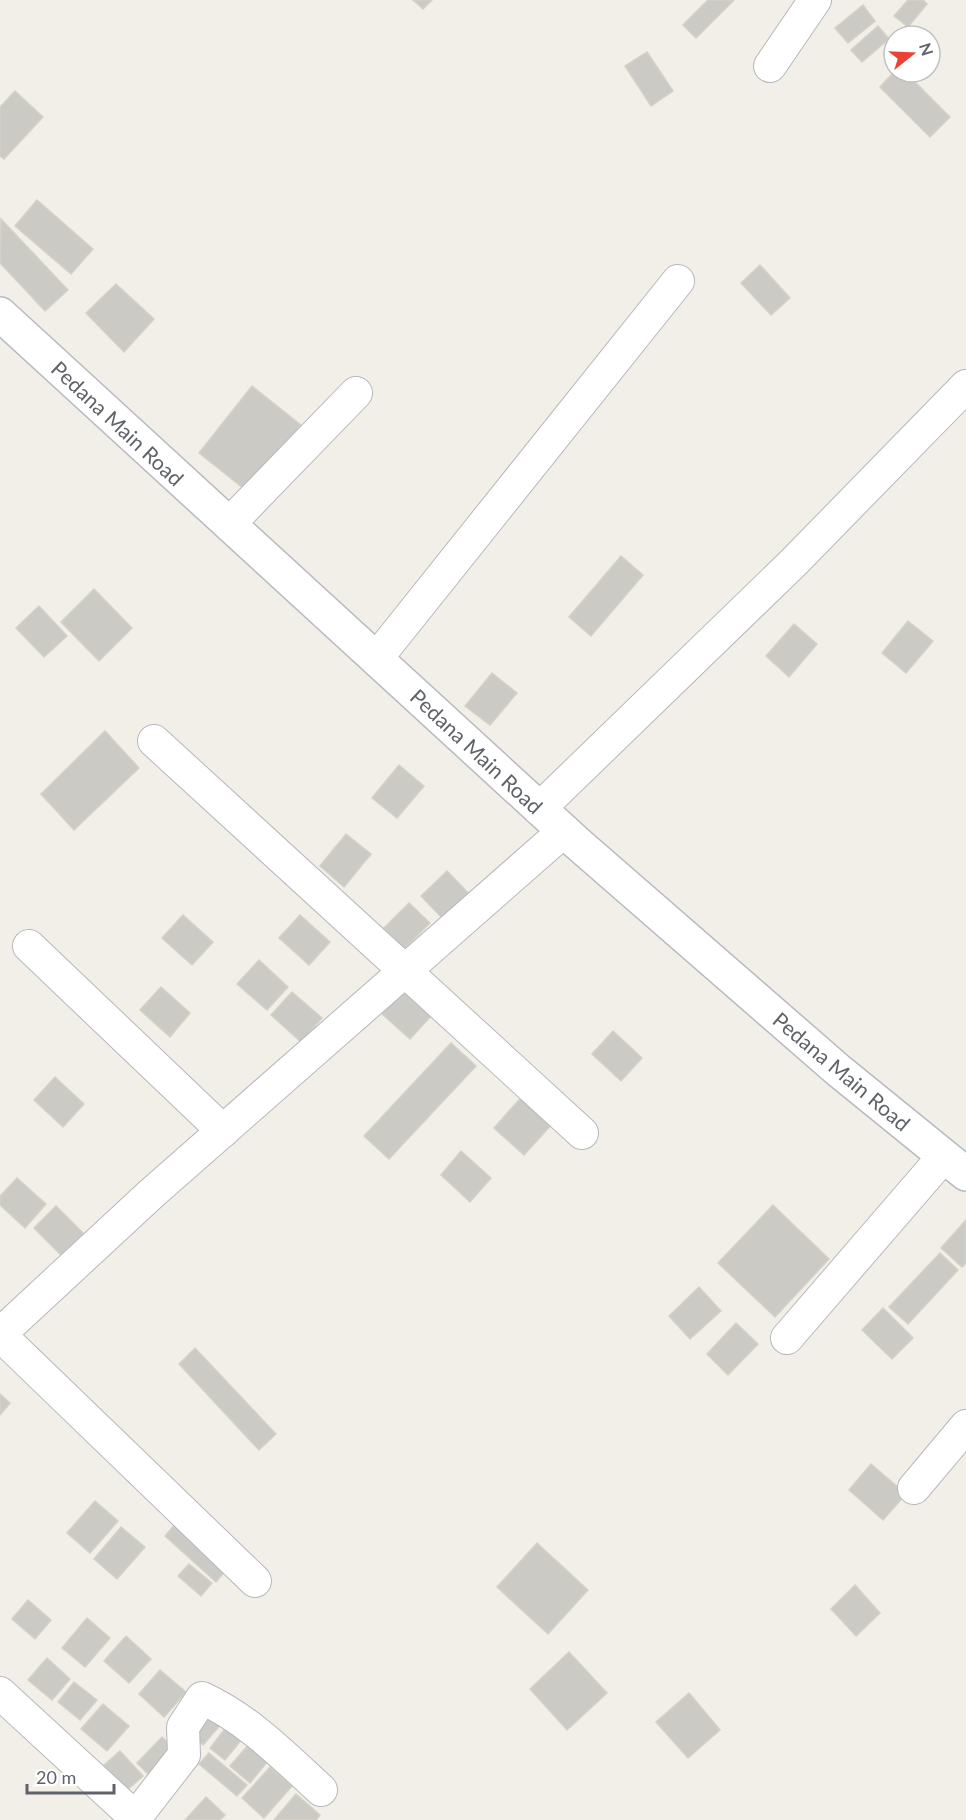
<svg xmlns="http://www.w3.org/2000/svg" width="966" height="1820" font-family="Lato,sans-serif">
  <rect width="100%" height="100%" fill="#f1efe8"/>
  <g fill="#cccac5" stroke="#d6d1c6" stroke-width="1.5">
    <path d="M413,0H432L423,9Z"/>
    <path d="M708,0H734L696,38L683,25Z"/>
    <path d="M908,0H923L927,4L908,27L894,16Z"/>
    <path d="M863,5L875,21L848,43L835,28Z"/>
    <path d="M878,26L889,39L862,62L851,50Z"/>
    <path d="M647,52L673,91L651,106L625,66Z"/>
    <path d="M894,72H905L950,117L930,137L880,87Z"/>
    <path d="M15,91L43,117L4,159L0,156V107Z"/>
    <path d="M37,200L93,249L71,274L15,226Z"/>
    <path d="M1,219L68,290L45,311L0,263Z"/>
    <path d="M760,265L790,298L771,315L741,283Z"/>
    <path d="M116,284L154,319L124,352L86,313Z"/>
    <path d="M252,386L301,425L248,492L199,453Z"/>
    <path d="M621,556L643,575L591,636L569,617Z"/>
    <path d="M94,589L132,628L99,661L61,622Z"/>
    <path d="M39,606L67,636L44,657L16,628Z"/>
    <path d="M908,621L933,641L906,673L882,653Z"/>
    <path d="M794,624L817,644L789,677L766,656Z"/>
    <path d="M492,673L517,693L490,725L465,706Z"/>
    <path d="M105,731L139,768L74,830L41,794Z"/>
    <path d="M399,765L424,786L397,818L372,798Z"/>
    <path d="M346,834L371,854L344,887L320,866Z"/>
    <path d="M447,871L474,899L448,924L421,896Z"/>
    <path d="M409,903L430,923L404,949L384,928Z"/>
    <path d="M183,915L213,942L192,965L162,938Z"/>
    <path d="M300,915L330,942L309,965L279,938Z"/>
    <path d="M259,960L288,987L267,1010L237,984Z"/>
    <path d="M161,987L190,1013L170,1037L140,1010Z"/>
    <path d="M402,989L431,1016L410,1039L381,1013Z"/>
    <path d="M292,992L322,1018L301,1042L271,1015Z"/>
    <path d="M613,1031L642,1058L621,1081L592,1054Z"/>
    <path d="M451,1043L476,1066L389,1159L364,1136Z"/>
    <path d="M55,1077L84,1104L63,1127L34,1100Z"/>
    <path d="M524,1094L554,1122L524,1155L494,1128Z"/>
    <path d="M461,1151L491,1178L470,1202L441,1175Z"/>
    <path d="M17,1178L46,1204L25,1228L0,1205V1196Z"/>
    <path d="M773,1205L829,1259L775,1317L718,1263Z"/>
    <path d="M56,1206L84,1234L62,1256L34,1228Z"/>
    <path d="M966,1220V1263L962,1267L941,1248Z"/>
    <path d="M940,1253L958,1270L908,1324L889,1307Z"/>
    <path d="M699,1287L721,1311L690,1339L669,1316Z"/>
    <path d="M883,1308L913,1338L892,1359L862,1330Z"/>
    <path d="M736,1323L758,1344L728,1375L707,1354Z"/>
    <path d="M195,1348L276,1434L259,1450L179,1364Z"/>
    <path d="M0,1394L10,1403L0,1415Z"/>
    <path d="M871,1464L906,1494L883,1520L849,1490Z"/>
    <path d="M95,1501L118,1521L90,1553L67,1533Z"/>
    <path d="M179,1520L230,1565L216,1582L165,1536Z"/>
    <path d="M121,1527L145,1547L117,1579L94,1559Z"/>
    <path d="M537,1543L588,1590L548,1634L497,1587Z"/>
    <path d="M189,1564L212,1583L201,1596L178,1576Z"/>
    <path d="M855,1585L880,1613L856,1636L831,1609Z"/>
    <path d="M28,1600L51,1620L35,1639L12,1619Z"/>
    <path d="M87,1618L110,1638L85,1667L62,1648Z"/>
    <path d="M126,1636L151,1659L129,1683L104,1661Z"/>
    <path d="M569,1652L607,1693L567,1730L530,1689Z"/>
    <path d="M47,1658L70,1679L52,1700L28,1680Z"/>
    <path d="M160,1670L186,1692L164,1717L139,1694Z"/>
    <path d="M74,1682L97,1700L80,1720L58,1702Z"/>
    <path d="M689,1693L720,1730L688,1758L656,1722Z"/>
    <path d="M103,1704L129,1726L107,1751L81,1729Z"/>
    <path d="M208,1709L223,1722L203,1745L188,1732Z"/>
    <path d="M227,1726L242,1739L225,1760L210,1748Z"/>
    <path d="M162,1737L178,1753L153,1779L137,1763Z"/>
    <path d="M249,1744L268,1761L250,1783L230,1766Z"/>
    <path d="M120,1751L143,1776L127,1790L104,1765Z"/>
    <path d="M209,1753L247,1785L237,1796L199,1764Z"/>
    <path d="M270,1767L292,1786L264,1818L242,1798Z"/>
    <path d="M296,1794L320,1815L316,1820H274Z"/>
    <path d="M206,1797L225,1815L220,1820H185Z"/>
  </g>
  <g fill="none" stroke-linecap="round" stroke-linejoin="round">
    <g stroke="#b5b8bc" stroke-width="34">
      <g id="minor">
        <path d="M770,66L815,0"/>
        <path d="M229,524L356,393"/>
        <path d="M376,659L678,281"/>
        <path d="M154,741L582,1133"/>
        <path d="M539,809L794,562L966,386"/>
        <path d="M29,946L223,1131"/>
        <path d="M0,1334L151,1194L564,831"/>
        <path d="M0,1335L255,1581"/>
        <path d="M787,1338L944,1156"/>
        <path d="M914,1488L966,1426"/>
        <path d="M0,1693L138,1820"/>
        <path d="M135,1818L184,1755L183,1727L202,1698C248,1719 284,1756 321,1790"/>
      </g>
    </g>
    <g stroke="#b6babf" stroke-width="36">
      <path id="secondary" d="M0,314L576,842L838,1070L966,1174"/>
    </g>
    <use href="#minor" stroke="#fff" stroke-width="32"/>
    <use href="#secondary" stroke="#fff" stroke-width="33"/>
  </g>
  <g text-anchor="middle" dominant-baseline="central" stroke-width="6" stroke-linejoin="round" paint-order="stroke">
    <g font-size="21" fill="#5f6368" stroke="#fff">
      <text transform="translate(118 423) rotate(43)">Pedana Main Road</text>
      <text transform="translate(477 751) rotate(43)">Pedana Main Road</text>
      <text transform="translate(842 1071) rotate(40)">Pedana Main Road</text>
    </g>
  </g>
  <g transform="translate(912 54) rotate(72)"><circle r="28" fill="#ffffff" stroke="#bfc1c3" stroke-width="1.5"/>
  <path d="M0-4.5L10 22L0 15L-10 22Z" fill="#ea4335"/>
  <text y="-9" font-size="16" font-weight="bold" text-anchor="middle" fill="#5f6368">N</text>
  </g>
  <path d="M27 1784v9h87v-9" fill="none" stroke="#5f6368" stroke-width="3"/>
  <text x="36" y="1784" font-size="18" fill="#5f6368" stroke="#ffffff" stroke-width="4.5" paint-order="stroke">20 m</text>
</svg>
